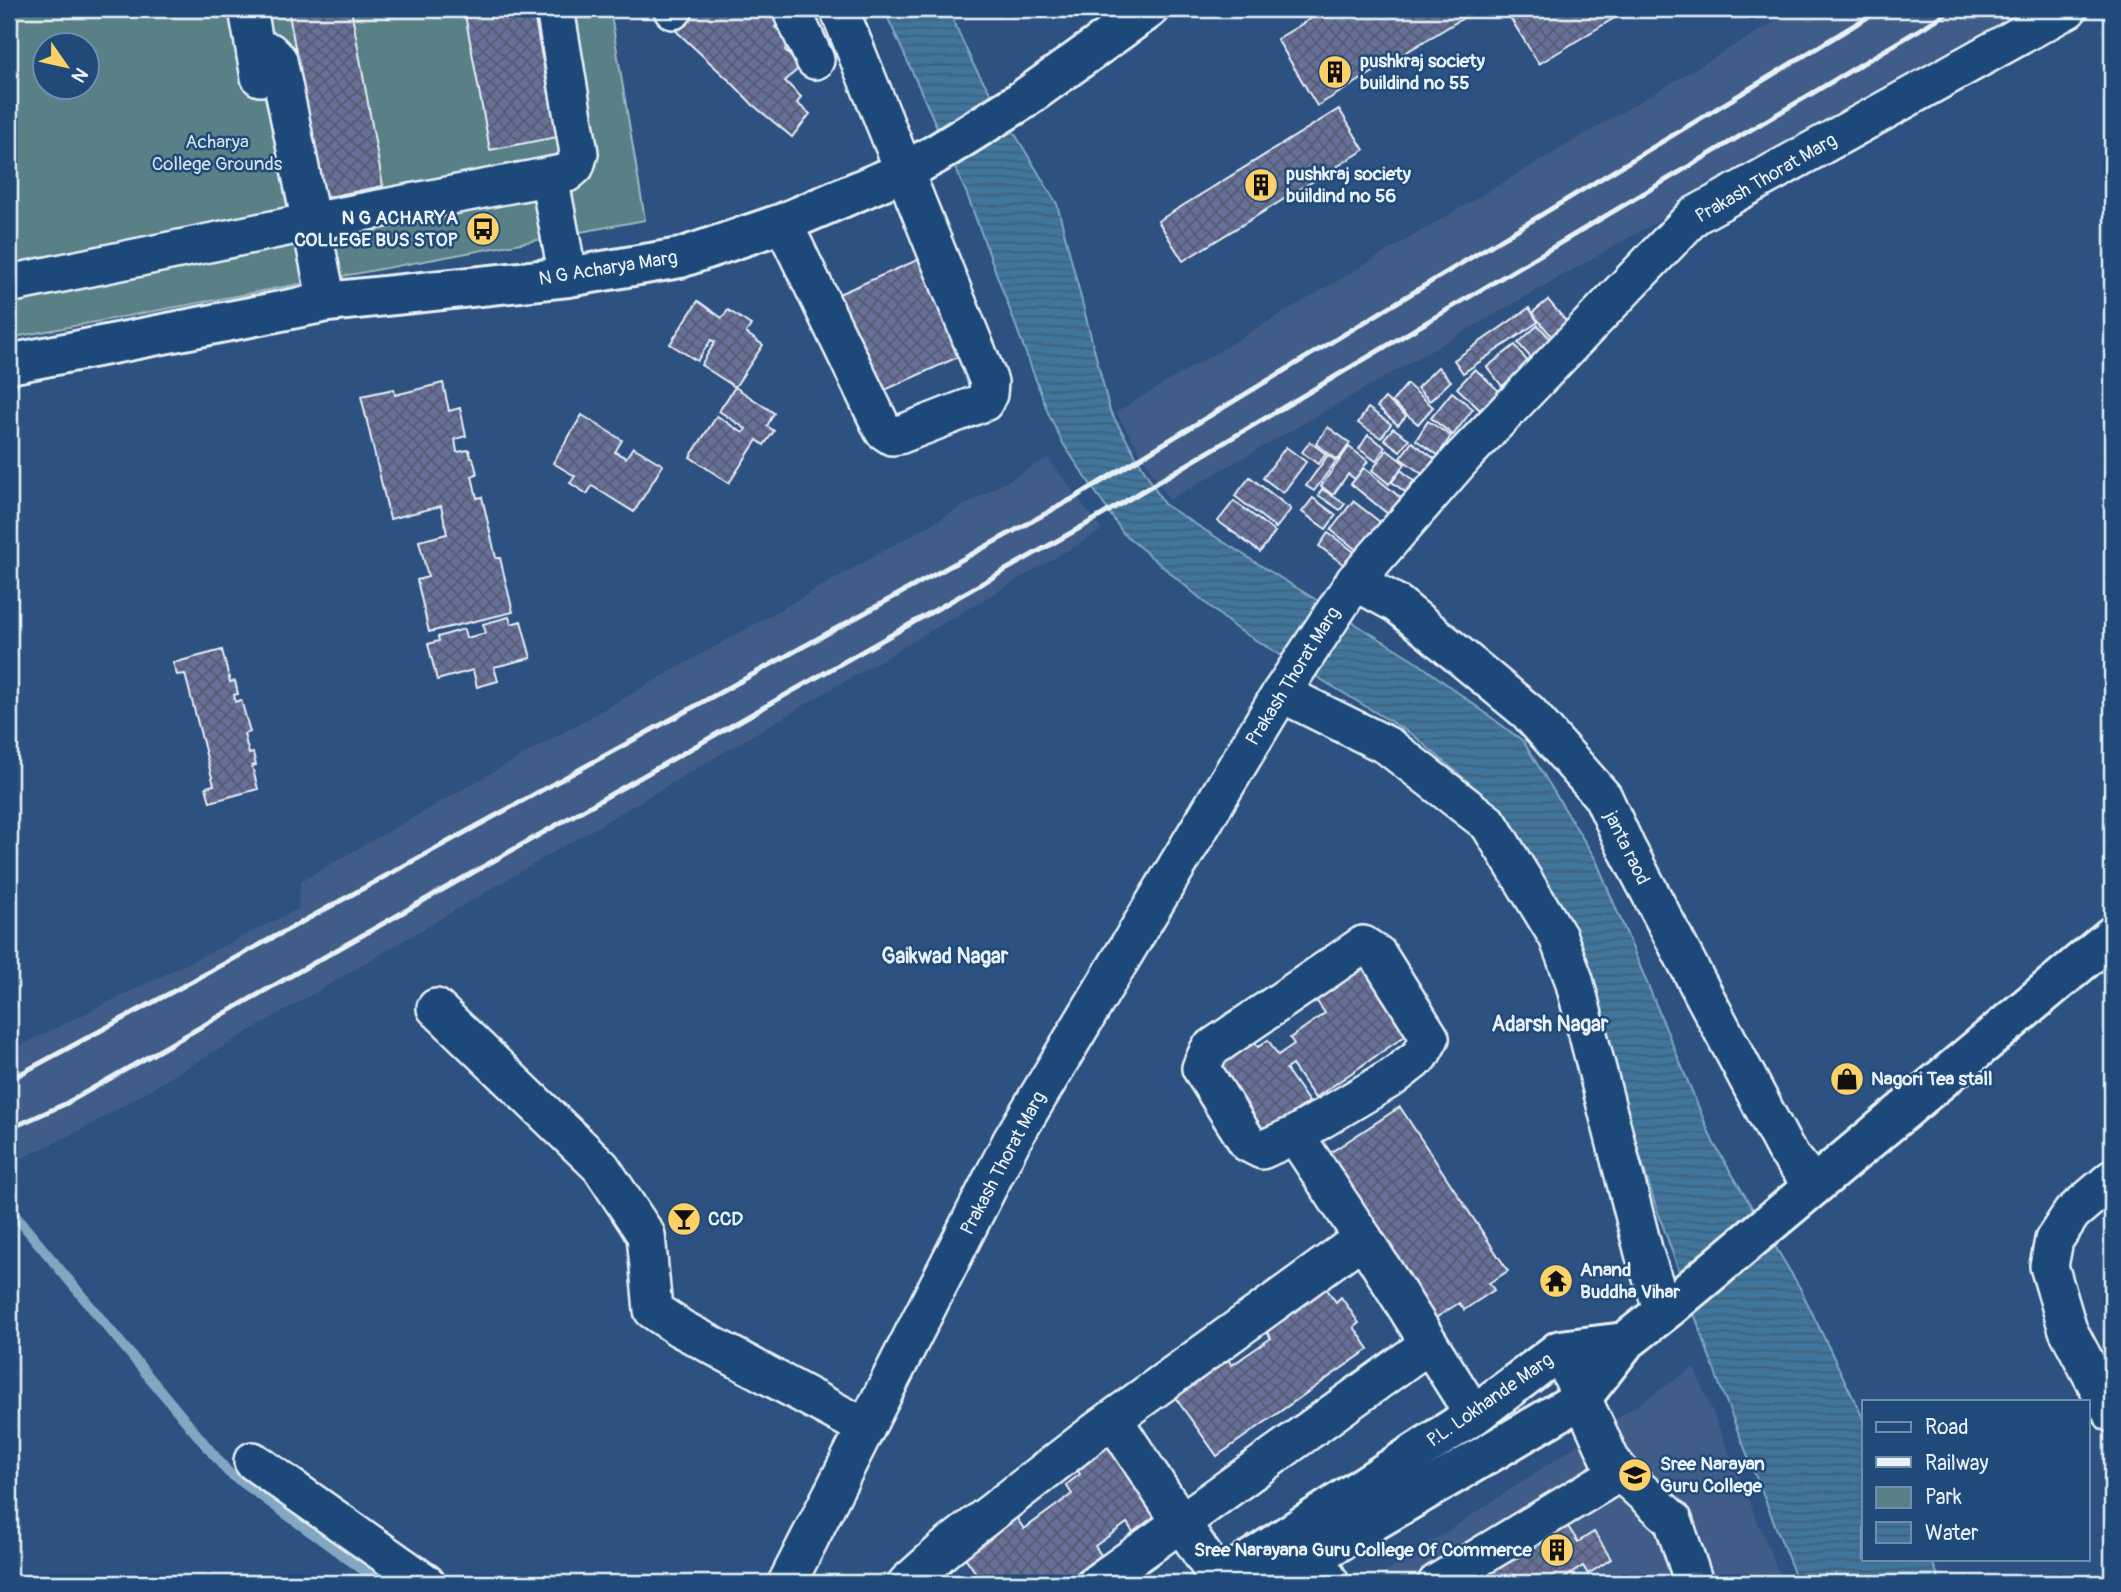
<svg xmlns="http://www.w3.org/2000/svg" width="2121" height="1592" font-family="Pangolin,sans-serif">
  <defs>
    <pattern id="water-rules" width="6" height="5" patternUnits="userSpaceOnUse" patternTransform="scale(1.75)"><rect width="6" height="5" fill="#3f759c"/><path d="M0 2.5h6" fill="none" stroke="#425e73"/></pattern>
    <pattern id="building-cross-hatch" width="8" height="8" patternUnits="userSpaceOnUse" patternTransform="scale(1.75)"><rect width="8" height="8" fill="#666f98"/><path d="M0 0l8 8M0 8l8-8" fill="none" stroke="#565c71"/></pattern>
  </defs>
  <rect width="100%" height="100%" fill="#2d5180"/>
  <filter id="ink" filterUnits="userSpaceOnUse"><feTurbulence type="fractalNoise" baseFrequency=".0143" numOctaves="2"/><feDisplacementMap in="SourceGraphic" scale="14" xChannelSelector="R" yChannelSelector="G"/><feConvolveMatrix kernelMatrix="1 2 1 2 8 2 1 2 1" color-interpolation-filters="sRGB"/></filter>
  <g filter="url(#ink)">
    <g fill="#415d89">
      <path d="M1796,9H2030L1169,500L1116,412Z"/>
      <path d="M1048,458L1102,530L83,1129L9,1164V1051L298,909L301,881Z"/>
      <path d="M1694,1367L1783,1583H1370Z"/>
    </g>
    <path fill="#598086" stroke="#a0b8bf" stroke-width="2" fill-rule="evenodd" d="M9,9H610L645,220L9,338ZM46,46H88V88H46Z"/>
    <path fill="url(#water-rules)" stroke="#83a7c1" stroke-width="2" d="M884,9H948L973,64L1057,204L1110,411L1164,504L1263,567L1414,660L1523,741L1596,860L1713,1142L1800,1288L1864,1420V1559H1931L1941,1583H1798L1720,1386L1654,1201L1567,917L1506,814L1413,735L1234,627L1123,533L1062,442L1049,415L966,192Z"/>
    <g fill="none" stroke-linecap="round" stroke-linejoin="round">
      <path stroke="#83a7c1" stroke-width="10" d="M9,1208L228,1472L381,1583"/>
    </g>
    <g fill="url(#building-cross-hatch)" stroke="#e8f1f8" stroke-width="2">
      <path d="M288,9H351L383,186L323,198Z"/>
      <path d="M464,9H533L557,137L490,150Z"/>
      <path d="M695,9H774L784,21L775,27L790,42L785,50L800,67L785,81L801,97L797,103L810,114L792,137L753,105L734,85L675,30Z"/>
      <path d="M1327,9H1478L1317,106L1277,39Z"/>
      <path d="M1509,9H1629L1539,64L1506,11Z"/>
      <path d="M1339,109L1364,150L1183,261L1158,221Z"/>
      <path d="M929,255L967,353L883,391L834,296Z"/>
      <path d="M1548,300L1571,327L1555,340L1532,313Z"/>
      <path d="M698,301L722,318L728,310L751,325L746,333L763,345L735,387L774,413L767,426L774,431L764,445L757,440L729,483L690,457L717,416L743,433L746,429L719,411L735,387L701,365L715,342L711,340L697,361L670,344Z"/>
      <path d="M1529,308L1538,322L1463,373L1454,360Z"/>
      <path d="M1538,325L1553,342L1533,360L1518,343Z"/>
      <path d="M1515,345L1530,365L1502,386L1487,367Z"/>
      <path d="M1438,367L1451,381L1430,401L1417,388Z"/>
      <path d="M1475,369L1499,391L1480,410L1457,388Z"/>
      <path d="M443,383L449,411L460,408L466,436L455,439L457,452L469,450L471,458H473L477,474L472,476L477,498L482,497L496,558H500L513,612L429,632L417,580L428,577L419,541L447,534L441,506L390,519L361,396L394,389L395,395Z"/>
      <path d="M1407,384L1433,407L1418,424L1392,402Z"/>
      <path d="M1452,392L1473,409L1453,435L1431,418Z"/>
      <path d="M1385,398L1406,416L1398,425L1377,407Z"/>
      <path d="M1368,408L1391,424L1381,438L1358,423Z"/>
      <path d="M582,415L622,440L615,452L626,458L633,447L663,465L634,512L592,486L587,494L570,483L575,476L553,463Z"/>
      <path d="M1428,421L1451,436L1438,455L1416,440Z"/>
      <path d="M1328,427L1350,443L1338,460L1316,444Z"/>
      <path d="M1393,428L1409,439L1400,451L1384,439Z"/>
      <path d="M1368,435L1385,447L1376,461L1359,449Z"/>
      <path d="M1310,442L1326,454L1318,464L1302,452Z"/>
      <path d="M1412,442L1435,459L1422,474L1400,458Z"/>
      <path d="M1286,447L1306,462L1283,493L1263,478Z"/>
      <path d="M1349,447L1368,461L1355,479L1348,474L1333,495L1321,486Z"/>
      <path d="M1387,450L1405,464L1389,484L1372,470Z"/>
      <path d="M1328,455L1336,461L1314,491L1306,486Z"/>
      <path d="M1364,468L1401,498L1388,514L1351,484Z"/>
      <path d="M1401,470L1414,481L1405,492L1392,482Z"/>
      <path d="M1250,477L1291,509L1276,528L1235,496Z"/>
      <path d="M1322,489L1345,504L1340,510L1318,495Z"/>
      <path d="M1313,498L1336,515L1326,529L1302,512Z"/>
      <path d="M1234,501L1275,532L1260,552L1218,521Z"/>
      <path d="M1353,501L1380,522L1358,551L1331,530Z"/>
      <path d="M1328,533L1356,553L1347,567L1319,546Z"/>
      <path d="M509,617L511,624L521,621L531,658L494,667L498,681L477,687L473,670L437,680L428,644L439,641L438,637L464,629L466,638L486,633L483,624Z"/>
      <path d="M222,650L230,682L235,681L238,694L234,695L235,702L241,700L250,732L244,734L249,754L253,753L256,765L252,766L258,789L210,802L206,787L214,785L185,674L177,675L173,663Z"/>
      <path d="M1365,956L1415,1029L1315,1098L1292,1065L1286,1069L1309,1102L1256,1138L1207,1067L1251,1037L1258,1047L1268,1040L1278,1055L1294,1044L1290,1038L1325,1013L1311,993Z"/>
      <path d="M1400,1107L1508,1271L1489,1283L1494,1290L1464,1310L1459,1303L1429,1322L1411,1294L1418,1289L1345,1177L1322,1158Z"/>
      <path d="M1319,1278L1336,1302L1341,1297L1359,1323L1354,1327L1369,1349L1217,1456L1167,1386L1220,1348L1232,1365L1271,1338L1259,1321Z"/>
      <path d="M1106,1439L1159,1513L1133,1532L1127,1523L1095,1546L1101,1555L1067,1580L1062,1572L1046,1583H983L957,1546L1014,1514L1024,1529L1072,1494L1066,1485L1080,1474L1077,1469L1098,1455L1093,1449Z"/>
      <path d="M1561,1516L1578,1542L1594,1532L1611,1559L1588,1574L1583,1566L1557,1583H1459Z"/>
    </g>
    <g fill="none" stroke-linecap="round" stroke-linejoin="round">
      <g stroke="#e8f1f8" stroke-width="42">
        <g id="minor">
          <path d="M248,9L260,77"/>
          <path d="M791,9L815,60"/>
          <path d="M673,10L674,9"/>
          <path d="M256,55L270,52L278,60L327,302"/>
          <path d="M549,177L568,277"/>
          <path d="M783,223L883,430L892,436L899,435L984,402L988,394L989,382L839,9"/>
          <path d="M9,284L311,222L567,173L575,166L579,153L555,9"/>
          <path d="M1355,581L1397,604L1528,712L1603,797L1626,847L1785,1149L1814,1186"/>
          <path d="M1281,693L1388,746L1489,824L1558,937L1574,980L1644,1253L1663,1311"/>
          <path d="M436,1008L601,1167L646,1235L653,1310L680,1328L866,1428"/>
          <path d="M1295,1135L1262,1150L1248,1143L1201,1068L1209,1050L1363,945L1378,955L1430,1038L1420,1056L1393,1077L1295,1135L1363,1238L1474,1415"/>
          <path d="M2112,1179L2072,1213L2054,1240L2049,1266L2068,1330L2112,1413"/>
          <path d="M1560,1350L1610,1459L1620,1472L1673,1520L1694,1583"/>
          <path d="M1113,1419L1219,1580"/>
          <path d="M253,1461L426,1583"/>
          <path d="M1314,1556L1330,1583"/>
          <path d="M787,1583L1012,1140L1281,693L1355,581L1464,456L1694,216L2068,9"/>
          <path d="M907,1583L946,1548L1099,1429L1363,1238"/>
          <path d="M1097,1583L1429,1344"/>
          <path d="M1437,1583L1620,1472"/>
        </g>
      </g>
      <g stroke="#e8f1f8" stroke-width="44">
        <g id="major">
          <path d="M9,364L327,302L568,277L680,258L783,223L905,171L936,154L1021,101L1149,9"/>
          <path d="M1215,1583L1474,1415L1560,1350L1625,1342"/>
          <path d="M1274,1583L1314,1556L1581,1399L1625,1342L1672,1305L2112,936"/>
        </g>
      </g>
      <use href="#minor" stroke="#1f4a7a" stroke-width="37"/>
      <use href="#major" stroke="#1f4a7a" stroke-width="38"/>
      <g stroke="#e8f1f8" stroke-width="5">
        <path d="M9,1080L300,923L1074,498L1881,9"/>
        <path d="M9,1129L65,1104L1092,521L1954,9"/>
      </g>
    </g>
  </g>
  <defs>
    <g id="building-disc" transform="scale(1.75)"><circle r="9.5" fill="#ffd166" stroke="#1f4a7a"/><path d="M-4-6H4V6H1V3H-1V6H-4ZM-2.5-4.3h1.7v1.8h-1.7ZM.8-4.3h1.7v1.8H.8ZM-2.5-1h1.7V.8h-1.7ZM.8-1h1.7V.8H.8Z" fill="#111"/></g>
    <g id="bus-disc" transform="scale(1.75)"><circle r="9.5" fill="#ffd166" stroke="#1f4a7a"/><path d="M-5-6H5V4H4V6H2V4H-2V6H-4V4H-5ZM-3.5-4V0h7V-4ZM-3.5 1.2v1.5H-2V1.2ZM2 1.2v1.5H3.5V1.2Z" fill="#111"/></g>
    <g id="shop-disc" transform="scale(1.75)"><circle r="9.5" fill="#ffd166" stroke="#1f4a7a"/><path d="M-5-2.5h2.3a2.7 3.5 0 0 1 5.4 0H5L5.5 6h-11ZM-1.5-2.5h3a1.5 2.3 0 0 0-3 0Z" fill="#111"/></g>
    <g id="bar-disc" transform="scale(1.75)"><circle r="9.5" fill="#ffd166" stroke="#1f4a7a"/><path d="M-6-5H6L.8 .8V4.5H3.5V6h-7V4.5H-.8V.8Z" fill="#111"/></g>
    <g id="temple-disc" transform="scale(1.75)"><circle r="9.5" fill="#ffd166" stroke="#1f4a7a"/><path d="M0-6L5-2H3V0L6.5 2.5H4V6H1.5V3h-3V6H-4V2.5H-6.5L-3 0V-2H-5Z" fill="#111"/></g>
    <g id="university-disc" transform="scale(1.75)"><circle r="9.5" fill="#ffd166" stroke="#1f4a7a"/><path d="M0-5L7-2L0 1L-7-2ZM-4 1L0 2.5L4 1V4Q0 6-4 4Z" fill="#111"/></g>
  </defs>
  <g fill-rule="evenodd">
    <use href="#building-disc" x="1335" y="72"/>
    <use href="#building-disc" x="1261" y="185"/>
    <use href="#bus-disc" x="483" y="229"/>
    <use href="#shop-disc" x="1847" y="1079"/>
    <use href="#bar-disc" x="684" y="1219"/>
    <use href="#temple-disc" x="1556" y="1281"/>
    <use href="#university-disc" x="1635" y="1475"/>
    <use href="#building-disc" x="1557" y="1550"/>
  </g>
  <g text-anchor="middle" dominant-baseline="central" stroke-width="5" stroke-linejoin="round" paint-order="stroke">
    <g font-size="19" font-weight="bold" fill="#e8f1f8" stroke="#1f4a7a" text-anchor="start">
      <text x="1360" y="61">pushkraj society<tspan x="1360" dy="22">buildind no 55</tspan></text>
      <text x="1286" y="174">pushkraj society<tspan x="1286" dy="22">buildind no 56</tspan></text>
      <text x="458" y="218" text-anchor="end">N G ACHARYA<tspan x="458" dy="22">COLLEGE BUS STOP</tspan></text>
      <text x="1871" y="1079">Nagori Tea stall</text>
      <text x="708" y="1219">CCD</text>
      <text x="1580" y="1270">Anand<tspan x="1580" dy="22">Buddha Vihar</tspan></text>
      <text x="1660" y="1464">Sree Narayan<tspan x="1660" dy="22">Guru College</tspan></text>
      <text x="1532" y="1550" text-anchor="end">Sree Narayana Guru College Of Commerce</text>
    </g>
    <g font-size="19" fill="#d3e0e7" stroke="#1f4a7a">
      <text x="217" y="142">Acharya<tspan x="217" dy="22">College Grounds</tspan></text>
    </g>
    <g font-size="19" fill="#e8f1f8" stroke="#1f4a7a">
      <text transform="translate(1766 178) rotate(-30)">Prakash Thorat Marg</text>
      <text transform="translate(608 268) rotate(-9)">N G Acharya Marg</text>
      <text transform="translate(1293 676) rotate(-58)">Prakash Thorat Marg</text>
      <text transform="translate(1627 848) rotate(64)">janta raod</text>
      <text transform="translate(1003 1163) rotate(-62)">Prakash Thorat Marg</text>
      <text transform="translate(1490 1400) rotate(-35)">P.L. Lokhande Marg</text>
    </g>
    <g font-size="21" font-weight="bold" fill="#e8f1f8" stroke="#1f4a7a">
      <text x="945" y="956">Gaikwad Nagar</text>
      <text x="1550" y="1024">Adarsh Nagar</text>
    </g>
  </g>
  <rect width="2121" height="1592" fill="none" stroke="#1f4a7a" stroke-width="35"/>
  <rect x="18" y="18" width="2086" height="1557" fill="none" stroke="#e8f1f8" stroke-width="2.5" filter="url(#ink)"/>
  <rect x="1862" y="1400" width="228" height="161" fill="#1f4a7a" stroke="#6f8dac" stroke-width="2"/>
  <rect x="1876" y="1422" width="35" height="10" fill="#1f4a7a" stroke="#6f8dac" stroke-width="2"/>
  <text x="1925" y="1434" font-size="21" fill="#e8f1f8">Road</text>
  <rect x="1876" y="1457" width="35" height="10" fill="#e8f1f8" stroke="#6f8dac" stroke-width="2"/>
  <text x="1925" y="1470" font-size="21" fill="#e8f1f8">Railway</text>
  <rect x="1876" y="1487" width="35" height="21" fill="#598086" stroke="#6f8dac" stroke-width="2"/>
  <text x="1925" y="1504" font-size="21" fill="#e8f1f8">Park</text>
  <rect x="1876" y="1522" width="35" height="21" fill="url(#water-rules)" stroke="#6f8dac" stroke-width="2"/>
  <text x="1925" y="1540" font-size="21" fill="#e8f1f8">Water</text>
  <g transform="translate(66 66) rotate(124)"><circle r="33" fill="#1f4a7a" stroke="#6f8dac" stroke-width="2"/>
  <path d="M0-5L12 26L0 18L-12 26Z" fill="#ffd166"/>
  <text y="-10" font-size="19" font-weight="bold" text-anchor="middle" fill="#e8f1f8">N</text>
  </g>
</svg>
